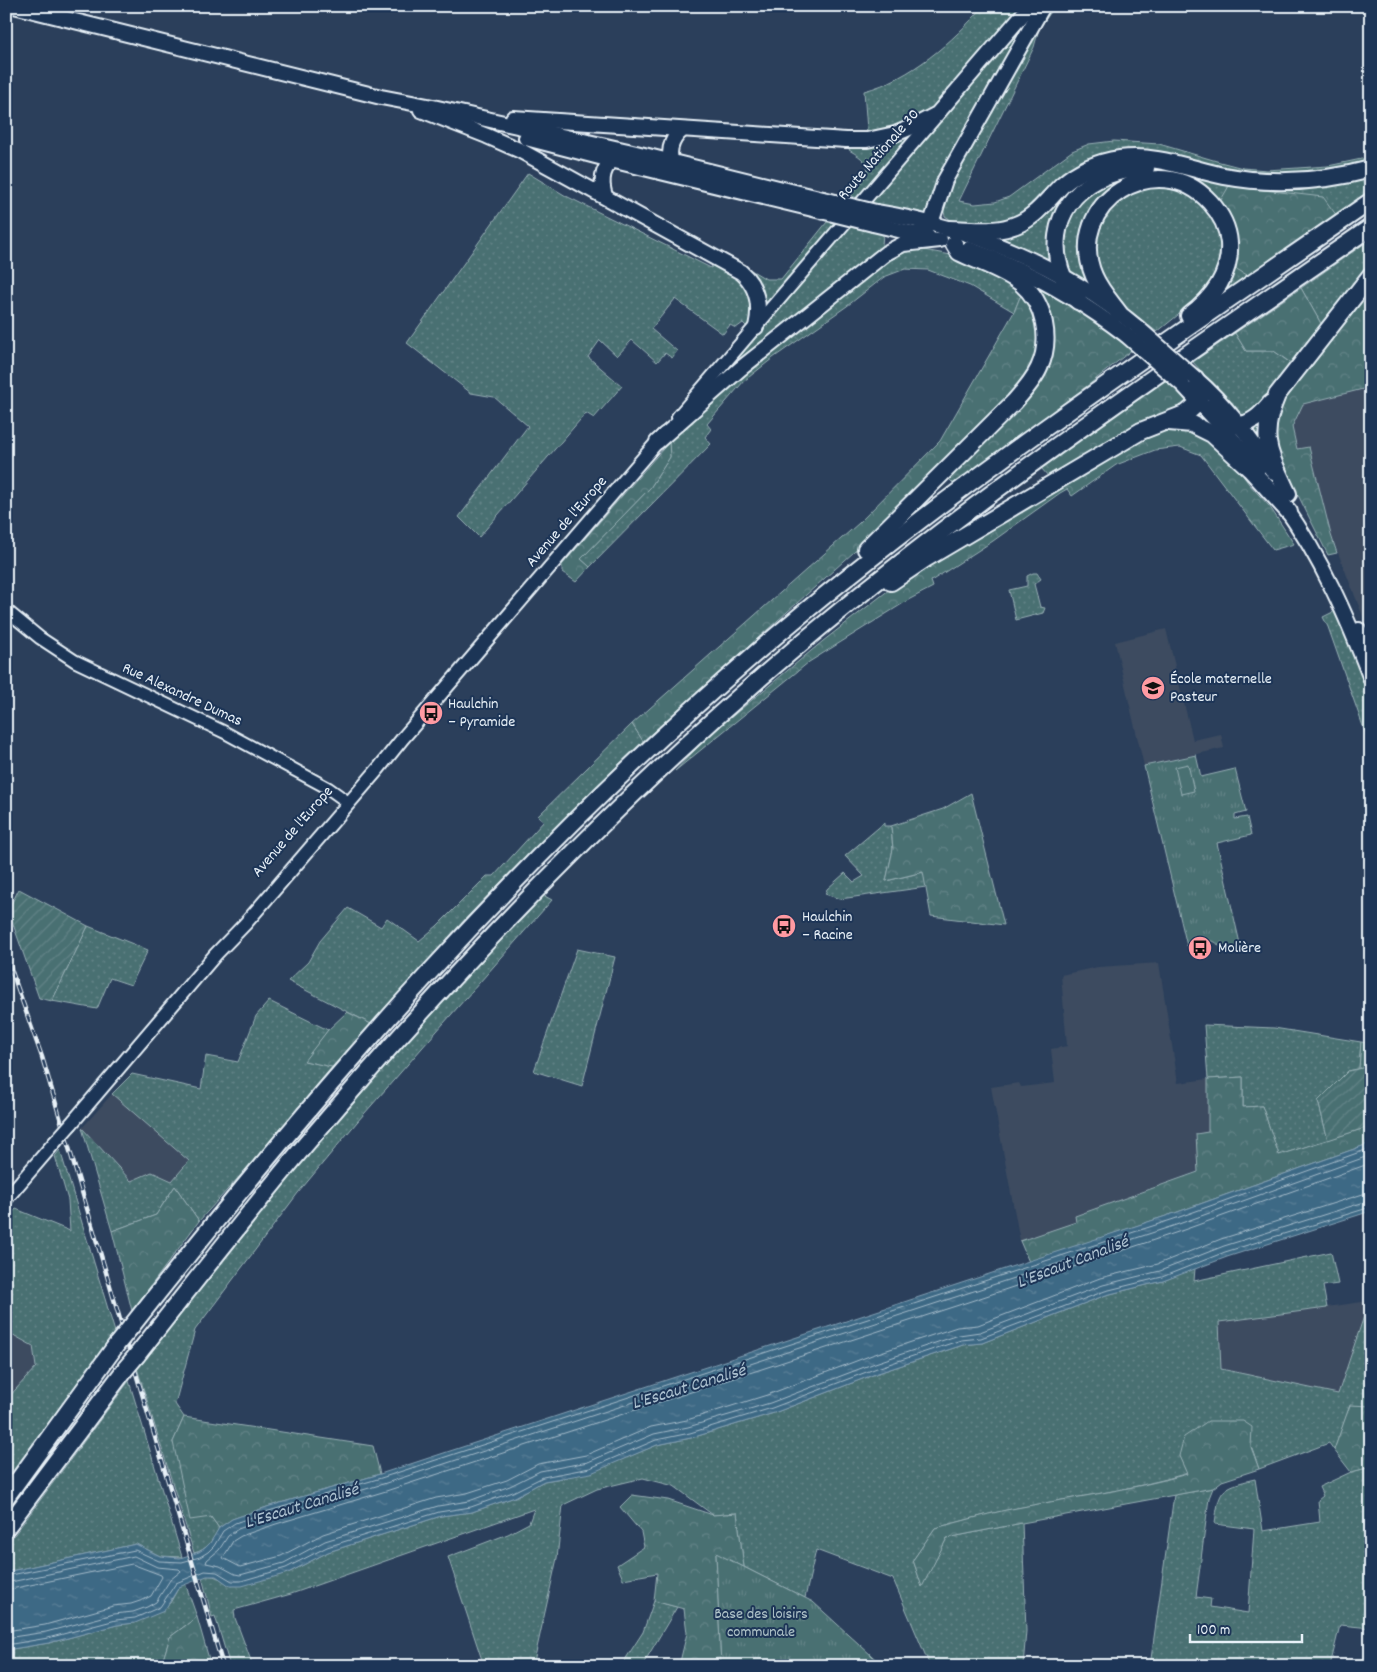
<svg xmlns="http://www.w3.org/2000/svg" width="1377" height="1672" font-family="Dekko,sans-serif">
  <defs>
    <pattern id="grass-dots" width="8" height="8" patternUnits="userSpaceOnUse" patternTransform="scale(1.25)"><rect width="8" height="8" fill="#496f72"/><path d="M2 2h.1M6 6h.1" fill="none" stroke="#638487" stroke-width="1.8" stroke-linecap="round"/></pattern>
    <pattern id="forest-crowns" width="20" height="18" patternUnits="userSpaceOnUse" patternTransform="scale(1.25)"><rect width="20" height="18" fill="#496f72"/><path d="M2 6a3 3 0 1 1 6 0M12 15a3 3 0 1 1 6 0" fill="none" stroke="#638487"/></pattern>
    <pattern id="park-tufts" width="24" height="20" patternUnits="userSpaceOnUse" patternTransform="scale(1.25)"><rect width="24" height="20" fill="#496f72"/><path d="M3 7l-1-3M5 7V3M7 7l1-3M15 17l-1-3M17 17v-4M19 17l1-3" fill="none" stroke="#638487"/></pattern>
    <pattern id="garden-furrows" width="10" height="10" patternUnits="userSpaceOnUse" patternTransform="scale(1.25)"><rect width="10" height="10" fill="#496f72"/><path d="M-1 1l2-2M0 10L10 0M9 11l2-2" fill="none" stroke="#638487"/></pattern>
    <pattern id="water-ripples" width="26" height="14" patternUnits="userSpaceOnUse" patternTransform="scale(1.25)"><rect width="26" height="14" fill="#3e6985"/><path d="M2 4q2-2 4 0t4 0M15 11q2-2 4 0t4 0" fill="none" stroke="#5a7f97"/></pattern>
  </defs>
  <rect width="100%" height="100%" fill="#2b3f5b"/>
  <filter id="ink" filterUnits="userSpaceOnUse"><feTurbulence type="fractalNoise" baseFrequency=".02" numOctaves="2"/><feDisplacementMap in="SourceGraphic" scale="10" xChannelSelector="R" yChannelSelector="G"/><feConvolveMatrix kernelMatrix="1 2 1 2 8 2 1 2 1" color-interpolation-filters="sRGB"/></filter>
  <g filter="url(#ink)">
    <g fill="#3c4b60">
      <path d="M1371,387V644L1364,619L1331,535L1309,447L1297,449L1292,427L1303,404Z"/>
      <path d="M1166,629L1193,740L1221,734L1224,748L1144,766L1115,642Z"/>
      <path d="M1159,963L1178,1083L1208,1079V1133L1196,1134L1199,1171L1075,1216L1076,1222L1020,1241L991,1087L1019,1083L1021,1087L1055,1083L1051,1049L1067,1046L1061,975L1098,967Z"/>
      <path d="M112,1094L189,1161L172,1182L152,1172L131,1181L82,1128Z"/>
      <path d="M1369,1301L1338,1394L1221,1369L1219,1322Z"/>
      <path d="M6,1331L33,1346L36,1367L6,1400Z"/>
    </g>
    <g fill="url(#grass-dots)" stroke="#98b0b5">
      <path d="M984,6H1055L1039,29L1034,47L959,201L975,204L995,202L1009,197L1072,151L1089,144L1114,141L1159,144L1220,162L1243,168L1267,170L1328,166L1371,157V192L1215,299L1188,307L1157,332L1116,300L1092,290L962,222L951,220L945,216L943,208L919,217L880,208L850,195C868,174 879,167 849,150L859,135L867,130L864,91C911,79 952,42 984,6Z"/>
      <path d="M528,173L566,196L711,268L719,251L766,279H781L827,222L883,234L882,245L890,258L910,250H924L951,255L992,270L1023,296L1020,297L1014,312L970,286L928,270L905,269L884,277L847,306L773,358L744,381L707,424L711,429L705,437L711,444L590,567L581,559L650,488L670,457L669,442L742,377L732,366L756,336L743,323L736,328L730,325L723,334L675,299L651,329L677,351L672,358L665,353L657,362L632,340L617,356L600,340L588,357L622,386L594,418L586,413L479,537L459,517L528,426L494,397L471,393L407,343Z"/>
      <path d="M1371,239V286L1263,450L1233,408L1193,362L1235,333L1246,351H1274L1294,366L1324,329L1301,288Z"/>
      <path d="M1033,573H1037L1041,579L1034,584L1040,607L1045,608L1043,613L1016,620L1009,590L1027,586V576Z"/>
      <path d="M1337,610L1371,691V749L1328,627L1323,617Z"/>
      <path d="M632,724L643,741L568,814L467,917L371,1024L288,981L308,962L320,941L348,908L381,927L387,918L419,941L437,926L487,876H494L544,821L538,816Z"/>
      <path d="M884,823V826H891L893,849L886,881L924,872L926,887L840,899L825,894L827,889L845,873L854,882L864,876L845,856Z"/>
      <path d="M543,895L552,900L357,1122L298,1193L195,1330L175,1404L184,1417L173,1442L211,1517L219,1528C213,1540 207,1550 194,1553L137,1368L294,1172L403,1046Z"/>
      <path d="M88,926L148,950L131,985L110,978L97,1009L52,1001Z"/>
      <path d="M577,949L615,957L582,1086L534,1071Z"/>
      <path d="M269,1001L328,1030L305,1061L332,1067L248,1167L199,1221L175,1186L156,1215L112,1231L82,1128L131,1181L152,1172L172,1181L189,1161L112,1094L132,1074L201,1089L206,1056L238,1062L256,1016Z"/>
      <path d="M1204,1025L1274,1028L1361,1042L1359,1069L1348,1071L1318,1101L1328,1140L1279,1155L1262,1106L1243,1107V1077L1208,1079Z"/>
      <path d="M60,1150L115,1332L6,1480V1400L36,1367L33,1346L6,1331V1220L16,1209L70,1231L68,1200L55,1156Z"/>
      <path d="M1331,1252L1338,1284L1323,1286L1327,1308L1219,1322L1221,1369L1338,1394L1369,1301L1371,1302V1406H1350L1334,1450L1329,1443L1259,1469L1251,1447L1179,1456L1188,1473C1129,1491 1067,1498 1007,1510C983,1515 959,1522 935,1528L913,1560L922,1586L947,1538L1022,1523L1026,1631L1023,1666H930L893,1579L816,1550L805,1598L744,1567L737,1513L713,1515L674,1486L643,1478L597,1489L563,1505L557,1558L533,1666H484L448,1557L508,1534L529,1523L534,1509L291,1594L234,1610L235,1618L253,1666H230L215,1616L212,1617L202,1577C213,1573 222,1579 230,1586L288,1573L328,1552L441,1516L472,1512L515,1497L544,1481L563,1478L613,1463L657,1445L691,1438L774,1413L878,1373L963,1345L982,1343L1106,1295L1163,1281L1195,1268L1194,1281Z"/>
      <path d="M129,1381L182,1557L160,1556L136,1544L6,1572V1546Z"/>
      <path d="M1371,1467V1628L1340,1625L1330,1666H1150L1174,1495L1213,1488L1209,1498L1196,1597L1211,1599L1210,1607L1248,1613L1254,1529L1215,1524C1219,1490 1220,1487 1255,1479L1263,1531L1320,1522L1318,1500L1323,1496L1319,1487L1351,1472Z"/>
      <path d="M185,1583L197,1617L170,1637L161,1666H6V1650L49,1643L117,1625L135,1623L170,1603L179,1587Z"/>
      <path d="M654,1601L677,1607L642,1666H621L643,1632Z"/>
    </g>
    <g fill="url(#forest-crowns)" stroke="#98b0b5">
      <path d="M1229,186L1323,197L1337,216L1249,276L1231,266L1218,205Z"/>
      <path d="M1371,286V387L1303,404L1292,427L1297,449L1309,447L1331,535L1337,553L1328,555L1286,471L1275,445L1274,416L1287,390Z"/>
      <path d="M1301,288L1324,329L1295,366L1274,351H1246L1235,333Z"/>
      <path d="M1046,289L1092,318L1133,349L1091,383L954,484L940,470L892,518L643,741L632,724L859,523L940,441L1014,312L1020,297L1037,290Z"/>
      <path d="M1168,378L1186,398L1193,430L1230,457L1249,484L1270,507L1294,544L1273,550L1201,455L1180,447L1155,450L1116,465L1072,496L1067,489L1060,493L993,541L931,581L933,587L910,599L809,662L675,771L705,739L823,641L894,586L1057,486L1041,468Z"/>
      <path d="M669,442L670,457L650,488L581,559L590,567L576,582L562,572V565Z"/>
      <path d="M971,793L1004,925L931,916L923,872L886,881L893,849L891,826L943,809Z"/>
      <path d="M347,1012L371,1024L332,1067L304,1061L328,1030Z"/>
      <path d="M1371,1033V1066L1359,1069L1361,1042L1369,1043Z"/>
      <path d="M1243,1077V1107L1262,1106L1279,1155L1371,1126V1143L1172,1214L1029,1262L1020,1241L1076,1222L1075,1216L1198,1172L1196,1134L1208,1132V1079Z"/>
      <path d="M175,1186L199,1221L132,1311L112,1231L156,1215Z"/>
      <path d="M1350,1405L1371,1406V1467L1351,1472L1334,1450Z"/>
      <path d="M184,1417L373,1446L380,1474L270,1506L232,1519L219,1528L211,1517L190,1520L173,1442Z"/>
      <path d="M1208,1421H1243L1252,1427L1251,1447L1259,1469L1222,1481L1213,1488L1022,1523L947,1538L922,1587L913,1560L935,1528C959,1522 983,1515 1006,1510C1067,1498 1128,1491 1187,1474L1179,1456L1184,1437Z"/>
      <path d="M632,1495L668,1500L713,1515L737,1513L744,1567L716,1554L721,1666H679L687,1633L684,1609L654,1601L657,1573L623,1579L617,1565L644,1547L641,1532L620,1507Z"/>
      <path d="M197,1617L211,1666H161L170,1637Z"/>
    </g>
    <g fill="url(#park-tufts)" stroke="#98b0b5">
      <path d="M1196,755L1201,777L1235,769L1246,812L1235,815V819L1247,817L1251,835L1217,843L1241,948L1220,947C1216,942 1215,941 1208,941L1204,946H1187L1144,766Z"/>
      <path d="M716,1553L813,1602L883,1666H721Z"/>
    </g>
    <g fill="url(#garden-furrows)" stroke="#98b0b5">
      <path d="M19,889L88,926L52,1001L39,998L8,910Z"/>
      <path d="M1371,1066V1126L1328,1140L1318,1101L1348,1071Z"/>
    </g>
    <path fill="#496f72" stroke="#98b0b5" d="M1188,764L1194,791L1181,794L1175,767Z"/>
    <path fill="url(#water-ripples)" stroke="#829fb3" d="M1371,1143V1211L1227,1257L1163,1281L1106,1295L982,1343L963,1345L878,1373L774,1413L691,1438L657,1445L591,1473L544,1481L515,1497L472,1512L441,1516L328,1552L288,1573L242,1586H230L216,1576H207L179,1587L164,1611L135,1623L117,1625L49,1643L6,1650V1572L136,1544L160,1556L180,1558L199,1552L205,1548L210,1543L219,1528L232,1519L270,1506L380,1474L1172,1214Z"/>
    <g fill="none" stroke-linecap="round" stroke-linejoin="round">
      <g stroke="#a4bbca" stroke-width="1">
        <path d="M1371,1155L1176,1225L383,1484L274,1516L238,1529L228,1536L219,1550L207,1560L206,1563L220,1566L235,1574L240,1575L284,1563L325,1541L438,1506L469,1501L510,1486L540,1471L588,1462L654,1434L688,1427L770,1403L875,1363L959,1335L980,1332L1103,1285L1160,1271L1224,1246L1371,1200"/>
        <path d="M1371,1163L1178,1232L965,1303L386,1491L276,1524L241,1536L233,1541L223,1558L240,1567L281,1556L323,1534L436,1498L467,1493L507,1480L538,1464L586,1455L651,1427L687,1420L767,1395L872,1355L957,1327L978,1325L1100,1278L1158,1264L1221,1239L1363,1194L1371,1193"/>
        <path d="M6,1576L135,1550L159,1561L182,1562L200,1557L208,1552L214,1546L223,1531L235,1523L272,1510L381,1478L1174,1219L1371,1148"/>
        <path d="M6,1583L134,1556L157,1567L179,1569L181,1571L170,1580L156,1602L147,1607L133,1612L114,1614L46,1632L6,1638"/>
        <path d="M6,1590L132,1564L161,1575L162,1577L151,1596L143,1600L131,1604L113,1606L45,1625L6,1631"/>
        <path d="M6,1645L48,1638L116,1620L135,1618L160,1607L176,1583L205,1571L217,1572L232,1581H241L286,1568L327,1547L439,1512L471,1507L513,1492L543,1477L590,1468L656,1440L690,1433L772,1408L877,1368L961,1340L981,1338L1105,1291L1162,1277L1225,1252L1371,1207"/>
      </g>
      <g stroke="#e8f1f8" stroke-width="15">
        <path id="tertiary" d="M6,610L40,638L75,661L224,732L328,788L349,803"/>
      </g>
      <g stroke="#e8f1f8" stroke-width="16">
        <g id="secondary">
          <path d="M678,417L937,115"/>
          <path d="M71,1124L216,954L245,924L379,768L403,738L664,434"/>
          <path d="M6,1199L55,1142"/>
        </g>
      </g>
      <g stroke="#e8f1f8" stroke-width="18">
        <g id="primary">
          <path d="M14,6L381,97L433,107L628,151L823,199"/>
          <path d="M421,110L487,136L521,151L741,272C757,286 761,306 756,327"/>
          <path d="M513,118L846,140H867L895,134L914,126L937,114L1030,6"/>
          <path d="M526,138L611,160L821,211"/>
          <path d="M675,169C666,155 670,140 682,130"/>
          <path d="M605,196C600,180 602,166 618,156"/>
          <path d="M876,212C970,227 1064,266 1137,327"/>
          <path d="M873,224L928,237"/>
          <path d="M923,228L931,223L945,180L1043,6"/>
          <path d="M968,249C1025,268 1079,299 1126,335"/>
          <path d="M1195,378C1227,405 1251,440 1274,473"/>
          <path d="M1183,385L1223,428L1258,469"/>
          <path d="M657,442L740,369L886,253L903,244L940,240"/>
          <path d="M1283,504C1322,559 1347,617 1371,679"/>
          <path d="M1359,630L1371,651"/>
        </g>
      </g>
      <g stroke="#e8f1f8" stroke-width="20">
        <g id="motorway">
          <path d="M949,229C968,229 991,233 1010,227C1033,221 1046,201 1062,185C1078,171 1099,162 1120,159C1156,154 1190,169 1224,176C1273,185 1323,182 1371,169"/>
          <path d="M1078,301C1045,262 1049,205 1097,180C1112,172 1129,169 1146,168"/>
          <path d="M1119,313C1110,301 1100,290 1094,276C1063,203 1158,145 1210,202C1220,213 1228,228 1229,243C1231,274 1213,298 1189,316"/>
          <path d="M1205,407C1213,410 1217,416 1224,421C1242,433 1260,417 1271,403"/>
          <path d="M1169,422L1192,424L1212,434L1250,469L1289,512"/>
          <path d="M1288,494C1270,454 1258,439 1277,395L1371,275"/>
          <path d="M866,549L1014,402C1023,392 1033,381 1039,368C1052,340 1045,303 1021,283C1003,269 979,262 959,252L954,244"/>
          <path d="M891,582L925,559L1141,431L1187,413L1196,405L1200,397V389L1195,378"/>
          <path d="M130,1328C321,1086 522,854 757,652C950,486 1162,346 1371,201"/>
          <path d="M137,1355C193,1284 248,1213 306,1144C450,974 604,813 772,668C960,506 1167,368 1371,227"/>
          <path d="M6,1497L117,1344"/>
          <path d="M6,1528L126,1368"/>
        </g>
      </g>
      <use href="#tertiary" stroke="#1d3557" stroke-width="11"/>
      <use href="#secondary" stroke="#1d3557" stroke-width="12"/>
      <use href="#primary" stroke="#1d3557" stroke-width="14"/>
      <use href="#motorway" stroke="#1d3557" stroke-width="16"/>
      <g stroke="#e8f1f8" stroke-width="4.5">
        <path id="rail" d="M6,955L42,1057L223,1666"/>
      </g>
      <use href="#rail" stroke="#1d3557" stroke-width="2.5" stroke-dasharray="8" stroke-linecap="butt"/>
      <g stroke="#e8f1f8" stroke-width="16" stroke-linecap="butt">
        <path id="secondary-bridge" d="M55,1142L71,1124"/>
      </g>
      <g stroke="#e8f1f8" stroke-width="18" stroke-linecap="butt">
        <g id="primary-bridge">
          <path d="M823,199L876,212"/>
          <path d="M821,211L873,224"/>
          <path d="M1137,327L1195,378"/>
          <path d="M1126,335L1183,385"/>
        </g>
      </g>
      <g stroke="#e8f1f8" stroke-width="20" stroke-linecap="butt">
        <g id="motorway-bridge">
          <path d="M117,1344L130,1328"/>
          <path d="M126,1368L137,1355"/>
        </g>
      </g>
      <use href="#secondary-bridge" stroke="#1d3557" stroke-width="12"/>
      <use href="#primary-bridge" stroke="#1d3557" stroke-width="14"/>
      <use href="#motorway-bridge" stroke="#1d3557" stroke-width="16"/>
    </g>
  </g>
  <defs>
    <g id="school-disc" transform="scale(1.25)"><circle r="9.5" fill="#ff9aa2" stroke="#1d3557"/><path d="M0-5L7-2L0 1L-7-2ZM-4 1L0 2.5L4 1V4Q0 6-4 4Z" fill="#111"/></g>
    <g id="bus-disc" transform="scale(1.25)"><circle r="9.5" fill="#ff9aa2" stroke="#1d3557"/><path d="M-5-6H5V4H4V6H2V4H-2V6H-4V4H-5ZM-3.5-4V0h7V-4ZM-3.5 1.2v1.5H-2V1.2ZM2 1.2v1.5H3.5V1.2Z" fill="#111"/></g>
  </defs>
  <g fill-rule="evenodd">
    <use href="#school-disc" x="1153" y="688"/>
    <use href="#bus-disc" x="431" y="713"/>
    <use href="#bus-disc" x="784" y="926"/>
    <use href="#bus-disc" x="1200" y="948"/>
  </g>
  <g text-anchor="middle" dominant-baseline="central" stroke-width="4" stroke-linejoin="round" paint-order="stroke">
    <g font-size="16" fill="#e8f1f8" stroke="#1d3557">
      <text transform="translate(879 155) rotate(-49)">Route Nationale 30</text>
      <text transform="translate(567 522) rotate(-49)">Avenue de l'Europe</text>
      <text transform="translate(182 695) rotate(25)">Rue Alexandre Dumas</text>
      <text transform="translate(293 832) rotate(-49)">Avenue de l'Europe</text>
    </g>
    <g font-size="16" fill="#e8f1f8" stroke="#1d3557" text-anchor="start">
      <text x="1170" y="679">École maternelle<tspan x="1170" dy="18">Pasteur</tspan></text>
      <text x="448" y="704">Haulchin<tspan x="448" dy="18">– Pyramide</tspan></text>
      <text x="802" y="917">Haulchin<tspan x="802" dy="18">– Racine</tspan></text>
      <text x="1218" y="948">Molière</text>
    </g>
    <g font-size="16" fill="#b0c4c9" stroke="#1d3557">
      <text x="761" y="1614">Base des loisirs<tspan x="761" dy="18">communale</tspan></text>
    </g>
    <g font-size="18" font-style="italic" fill="#acc1d0" stroke="#1d3557">
      <text transform="translate(1073 1263) rotate(-21)">L'Escaut Canalisé</text>
      <text transform="translate(689 1388) rotate(-17)">L'Escaut Canalisé</text>
      <text transform="translate(302 1507) rotate(-17)">L'Escaut Canalisé</text>
    </g>
  </g>
  <rect width="1377" height="1672" fill="none" stroke="#1d3557" stroke-width="25"/>
  <rect x="12" y="12" width="1352" height="1647" fill="none" stroke="#e8f1f8" stroke-width="2" filter="url(#ink)"/>
  <path d="M1190 1634v8h112v-8" fill="none" stroke="#e8f1f8" stroke-width="2.5"/>
  <text x="1197" y="1634" font-size="15" fill="#e8f1f8" stroke="#1d3557" stroke-width="4" paint-order="stroke">100 m</text>
</svg>
